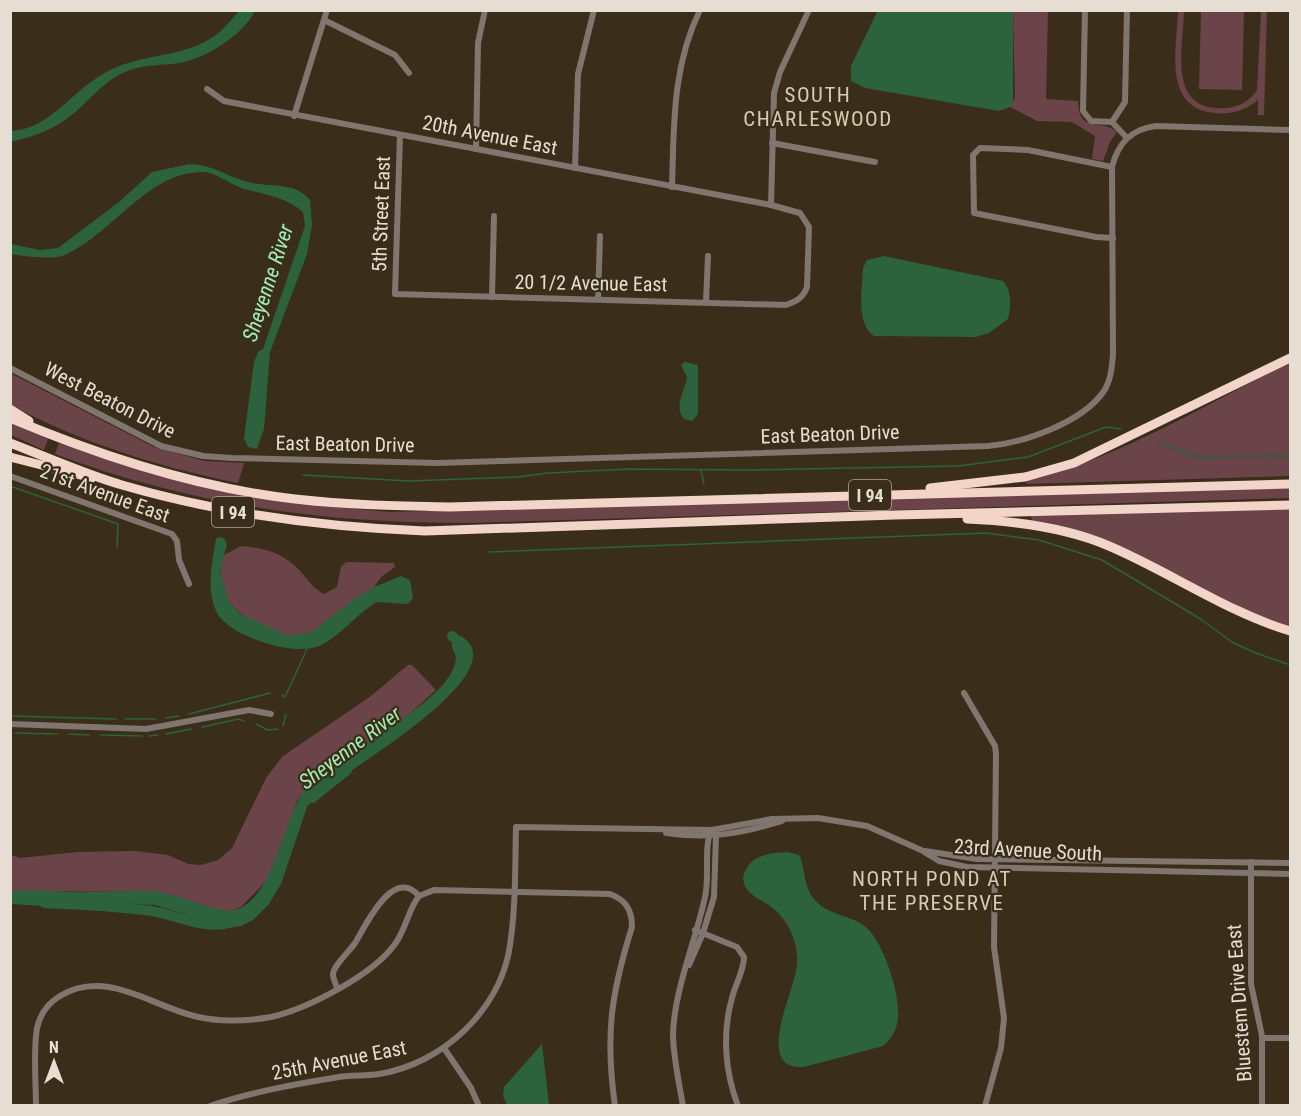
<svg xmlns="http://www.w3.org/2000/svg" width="1301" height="1116" font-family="'Roboto Condensed',sans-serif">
  <rect width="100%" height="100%" fill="#3a2e1a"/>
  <g fill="#6a4449">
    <path d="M1013,11H1048L1046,99L1078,101C1079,135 1102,118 1117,132L1110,142L1103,161L1092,159L1095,136L1072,122L1037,121L1010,107L1015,98Z"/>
    <path d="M1178,11H1184C1183,48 1167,113 1226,108C1239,107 1250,101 1257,90L1261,11H1267L1264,115H1258V100C1246,110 1231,115 1215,113C1162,108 1177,48 1178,11Z"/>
    <path d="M1201,11H1244L1242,90L1199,89Z"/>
    <path d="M1290,362V476L1027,484L1026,480C1115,461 1208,403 1290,362Z"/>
    <path d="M10,373L154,447L205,461L244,463L238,483C159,467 82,443 11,405Z"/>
    <path d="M11,423L48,439L44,450L11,435Z"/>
    <path d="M59,443C115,463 171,481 230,493C282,503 336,507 389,512L1290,487V498L467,523C323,523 190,505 55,454Z"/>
    <path d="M1290,508V627C1227,605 1169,569 1106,544C1082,534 1058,523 1032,521L1031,516Z"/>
    <path d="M241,546C264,548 284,553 300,571C308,580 313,588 324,594L337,587L341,567L346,562L394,563L395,567L381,577L374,587C354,599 330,625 310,633C285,644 243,622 229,601C219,588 220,572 222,556Z"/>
    <path d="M408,665H412L436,690L407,716L325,769L308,785L297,801L277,858L267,880L241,907L231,911L219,910L157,892L11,891V855L20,858L78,852L135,851L168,855L188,864L201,865L218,860L232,848L266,778L283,756L371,696Z"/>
  </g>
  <g fill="#2c623c">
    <path d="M878,10L1013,11V103L1010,107L999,111L865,88L851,81V66Z"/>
    <path d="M239,11H255C244,34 204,60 179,63C160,66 142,64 125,72C100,83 87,105 65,120C48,132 30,137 11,142V131C48,129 68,96 98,77C136,52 175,60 210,39C221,33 231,20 239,11Z"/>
    <path d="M190,164C217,166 225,176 248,182C270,188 294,181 310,200L312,225L307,254L270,352L264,429L257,449L248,447L244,438L254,362L258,352L263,349L305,226L303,212C285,197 266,195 244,189C231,185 216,172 202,172C148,172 113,233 65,255C56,260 21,256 11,254V244L40,250L58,248L119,202L152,172Z"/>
    <path d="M884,256L1003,281C1012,291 1011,306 1008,319L989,333L976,337L874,336C856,324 862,288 863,268L867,260Z"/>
    <path d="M685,362L698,365V414L692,421L684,419C673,405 686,389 687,377L681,365Z"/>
    <path d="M219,537L224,538L227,544L220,572L228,600L240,614L289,636L312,632L354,599L374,587L401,576L410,580L413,598L408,604L377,602C356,614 341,636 319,646C295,657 227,636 216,611C206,588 212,563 216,539Z"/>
    <path d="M461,636C521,672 340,775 317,794L307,807L281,884L269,904L253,920L241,926L229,928L155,905L89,902L45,906L11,904V891C38,889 65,893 92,892C115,892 138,889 160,892C178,895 219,912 230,911C275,906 282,813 309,784C339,750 450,705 456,659C456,653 451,649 452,643Z"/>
    <path d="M788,852L799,855C806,870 803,888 816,901C829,916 854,915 868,929C885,946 903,1001 897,1024C895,1033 890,1040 883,1046L804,1067C751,1070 797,989 797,963C798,941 788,919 770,906C758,897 745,895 743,878C748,855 768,853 788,852Z"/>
    <path d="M542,1044L549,1105H507L503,1096L504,1087Z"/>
  </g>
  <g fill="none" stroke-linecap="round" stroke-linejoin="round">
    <g stroke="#2c623c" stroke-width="1.5">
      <path d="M1157,442L1198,457L1290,456"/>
      <path d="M701,470L704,484"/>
      <path d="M303,475L408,481L518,477L548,473L628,469L753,470L958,466L1028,457L1106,427L1121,429"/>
      <path d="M10,486L118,524L117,547"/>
      <path d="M489,552L986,533L1039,540L1102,560L1199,618L1232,642L1253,652L1290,665"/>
      <path d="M282,695L285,697L307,649"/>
      <path d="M189,714L270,693"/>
      <path d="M10,716L116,719"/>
      <path d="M166,718L179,716"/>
      <path d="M125,719H156"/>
      <path d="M256,724L268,730L278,729"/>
      <path d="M283,726L286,714"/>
      <path d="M202,727L238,719L244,721"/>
      <path d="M15,733L57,734"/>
      <path d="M69,734L89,735"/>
      <path d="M166,734L191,729"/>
      <path d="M101,735L142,736"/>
      <path d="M149,736L158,735"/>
    </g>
    <g stroke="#2c623c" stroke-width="10">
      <path d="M452,636L466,648"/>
      <path d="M312,798L347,770"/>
      <path d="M44,903C80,905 116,906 151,911C177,915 204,930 229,923"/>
    </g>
    <g stroke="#817570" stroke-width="6">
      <path d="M1085,10L1083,111L1091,121L1112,122"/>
      <path d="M324,20L395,55L409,73"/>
      <path d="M207,89L224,101L771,205"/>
      <path d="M294,116L327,10"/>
      <path d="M400,135L395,294L786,305C797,301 803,298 807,287L809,227L800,213L771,205L774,93L780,72L809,10"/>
      <path d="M1127,138L1112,122L1125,102L1127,10"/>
      <path d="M772,143L875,162"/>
      <path d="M476,149L478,43L485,10"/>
      <path d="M1112,167L1028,150L980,148L973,155L974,213L1096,237L1113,238"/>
      <path d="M575,168L578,74L594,10"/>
      <path d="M672,187C674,126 672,67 700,10"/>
      <path d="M492,297L494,216"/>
      <path d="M598,299L600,236"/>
      <path d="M706,302L708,256"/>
      <path d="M10,368L161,446L203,456L232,458L437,463L988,446C1024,443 1083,422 1104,391C1111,380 1112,366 1113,354L1112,167C1118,143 1131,129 1156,126L1290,130"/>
      <path d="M10,476L172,534L177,541L179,560L189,584"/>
      <path d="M964,693L995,746L996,754L994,947L1004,1018L1001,1048L985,1106"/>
      <path d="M10,724L146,729L249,710L271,714"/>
      <path d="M666,833C710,839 740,834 782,821"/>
      <path d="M925,851L977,859L1290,863"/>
      <path d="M1251,862V984L1262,1036V1106"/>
      <path d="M695,930L737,947L744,957C744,971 735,985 732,998C722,1033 725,1072 738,1106"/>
      <path d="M689,965L703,933L714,897L716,836L712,830"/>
      <path d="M337,988C336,984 333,979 333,974C334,965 349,952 355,943C365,927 393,865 419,896"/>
      <path d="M1262,1038H1290"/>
      <path d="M444,1048L471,1088L479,1106"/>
      <path d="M36,1106C36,1081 33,1053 37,1028C40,1015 48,1003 60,996C107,968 152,1007 198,1017C221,1022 248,1021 271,1017C307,1009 373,975 395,944C406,929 408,910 419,896L434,890L610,894C626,900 632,910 632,927C611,994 605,1035 615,1106"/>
      <path d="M210,1106C251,1092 296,1084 339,1077C352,1075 366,1076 379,1074C442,1064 501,1010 510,945C516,906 515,866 516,827L712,830L772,819L818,818L867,826L921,850L939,861L967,867L1290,874"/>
      <path d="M683,1106C679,1083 674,1060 673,1037C673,993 696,940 705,897C710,878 703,844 712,830"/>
    </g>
    <g stroke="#f2d5c8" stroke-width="9">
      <path d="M10,409L29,421"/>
      <path d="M10,418C100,456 198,488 295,499C347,505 398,506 450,507L1290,484"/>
      <path d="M10,443C47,457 84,474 122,485C221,514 322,527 425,531L895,515L1290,505"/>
      <path d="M10,457L92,478"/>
      <path d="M930,488L1025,477L1074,463L1290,358"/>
      <path d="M967,519C1015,521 1065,527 1109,546C1170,572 1227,612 1290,631"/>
    </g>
  </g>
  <g text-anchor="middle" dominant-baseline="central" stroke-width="4.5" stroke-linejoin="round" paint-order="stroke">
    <g fill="#3a2e1a" stroke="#b2a99b" stroke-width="1.5">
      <rect x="849" y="480" width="42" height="30" rx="4.5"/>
      <rect x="212" y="497" width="42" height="30" rx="4.5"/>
    </g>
    <g font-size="18" font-weight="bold" fill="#e6ded2">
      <text x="870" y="495">I 94</text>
      <text x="233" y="512">I 94</text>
    </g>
    <g font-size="20" fill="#e6ded2" stroke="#3a2e1a">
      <text transform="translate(490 135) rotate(11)">20th Avenue East</text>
      <text transform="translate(381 214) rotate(-88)">5th Street East</text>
      <text transform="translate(591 283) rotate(1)">20 1/2 Avenue East</text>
      <text transform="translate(110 400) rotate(27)">West Beaton Drive</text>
      <text transform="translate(830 434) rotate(-2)">East Beaton Drive</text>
      <text transform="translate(345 444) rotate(1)">East Beaton Drive</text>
      <text transform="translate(105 493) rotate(20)">21st Avenue East</text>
      <text transform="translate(1028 850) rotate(3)">23rd Avenue South</text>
      <text transform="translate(1239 1003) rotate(-94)">Bluestem Drive East</text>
      <text transform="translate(339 1060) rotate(-11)">25th Avenue East</text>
    </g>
    <g font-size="21" letter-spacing="1.5" fill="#d9cbb2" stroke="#3a2e1a">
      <text x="818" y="95">SOUTH<tspan x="818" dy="24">CHARLESWOOD</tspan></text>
      <text x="932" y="879">NORTH POND AT<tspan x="932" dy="24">THE PRESERVE</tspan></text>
    </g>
    <g font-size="21" font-style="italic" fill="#9fefb2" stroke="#3a2e1a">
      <text transform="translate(268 283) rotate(-72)">Sheyenne River</text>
      <text transform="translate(350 748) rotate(-37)">Sheyenne River</text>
    </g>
  </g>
  <rect width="1301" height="1116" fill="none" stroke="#e6ded2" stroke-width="24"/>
  <g transform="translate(54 1062)" stroke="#3a2e1a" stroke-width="4.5" paint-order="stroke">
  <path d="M0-4.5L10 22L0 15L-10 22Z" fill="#e6ded2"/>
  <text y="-9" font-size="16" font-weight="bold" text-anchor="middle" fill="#e6ded2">N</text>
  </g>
</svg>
